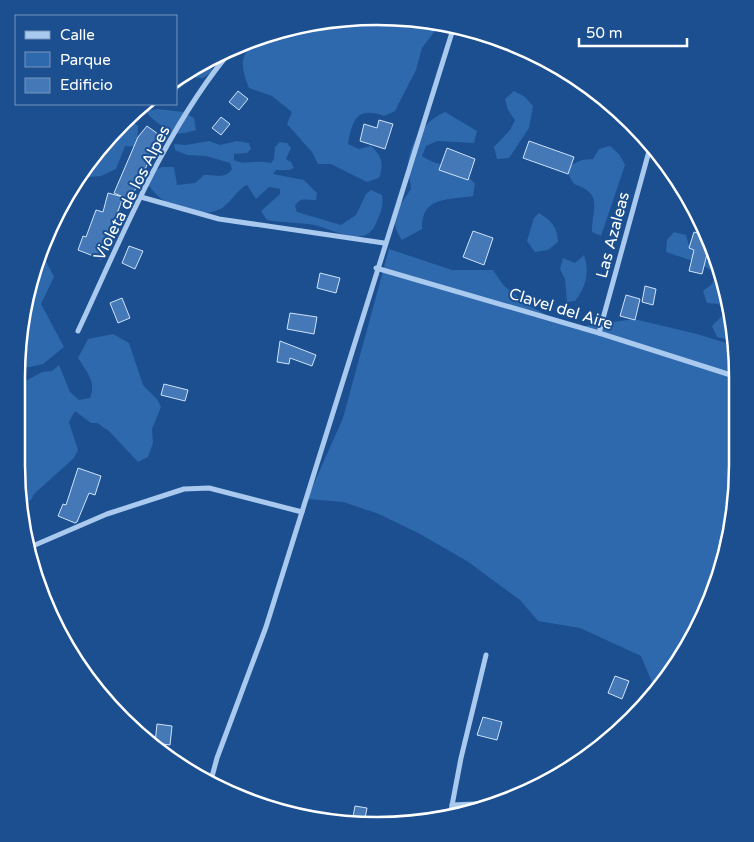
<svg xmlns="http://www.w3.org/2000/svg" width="754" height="842" font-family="'Varela Round',sans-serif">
  <rect width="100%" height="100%" fill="#1b4f8f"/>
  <g fill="#2e69ad">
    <path d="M354,17L424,19L441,23L422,48L416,70L395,111L384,116C357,106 352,120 348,144L359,149L371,146C382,156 384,164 379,178L367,182L331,164H318L312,152L287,124L292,112L272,96L249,88C246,80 242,70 243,61C250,24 323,22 354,17Z"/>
    <path d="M206,61L213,71L203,78L191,77L176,92V79Z"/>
    <path d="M514,91L525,97L533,106L529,128L509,158L497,159L494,147L510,130L515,120L508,110L505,99Z"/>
    <path d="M158,109L183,112L194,118L196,130L185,133L172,134C163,125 153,122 146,111Z"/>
    <path d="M445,112L477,131L474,143L437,141L426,146L422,156C441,169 460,164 475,184L473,196C448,200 421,196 422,229L402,240C387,219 399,207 411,189C411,182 407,172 408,165C410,142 424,121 445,112Z"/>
    <path d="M128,119L138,126L137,147L125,146L116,169L101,176L89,177L83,171L105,140Z"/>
    <path d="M209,141L220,145L237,141L249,143L251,149L247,153L234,154V160C246,166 256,159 271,163L274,159L275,147L280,142L287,143L291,148L286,159L291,162L294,168L289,170H276L273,174L304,180L317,193L316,200C307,201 301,196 295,206L297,212L341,225L356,215L366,194L371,190L382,195C384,205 381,212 377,221C367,251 334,229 314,225C298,222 282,223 267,220L261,211L280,194V189L269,187L256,199L247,185C236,190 229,206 218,210C194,220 158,204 147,182L151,172L162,167H174L177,185L195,183L204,175C216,174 224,180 232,169L230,163L206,156L187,155L175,150L174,144L186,145Z"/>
    <path d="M610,146L619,154L625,165L601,236L592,232C592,208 604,194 574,184L568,174L571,165L582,160L593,159L599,149Z"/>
    <path d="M539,213C552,221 557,227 558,242L548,250L535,252L527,241L534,218Z"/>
    <path d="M674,232L686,235C690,255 700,255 715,267L718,264L726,284L735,341L717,337L712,326L728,310L718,304L707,303L703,291L712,284L717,274L699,263L666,252L667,240Z"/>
    <path d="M389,249L452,270H493L504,286L530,306L554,319L578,327L634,319L697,334L736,346L737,489L732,520L720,564L721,571C713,592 703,635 683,644L684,651L661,687H654L641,656L580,628L538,621L520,600L467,561L420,534L379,514L343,502L307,499L343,418Z"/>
    <path d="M43,255L54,277L41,304L64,347L43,364L20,369L23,307Z"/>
    <path d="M584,255C590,272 586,287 575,301L567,302L565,279L560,269L563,258L575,263Z"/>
    <path d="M113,334L129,343L143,385L157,399L161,407L152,429L153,443L148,457L138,462L109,431L97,423H91L75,411L69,422L78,450L74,458L34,494L31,500L20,506L16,465L20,384L42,372L52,371L59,365L70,392L79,400L90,398C97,382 86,371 78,358L88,339Z"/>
  </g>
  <g fill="#4478b7" stroke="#cfe3fa">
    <path d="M238,91L248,99L239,110L229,102Z"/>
    <path d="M221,117L230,124L221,135L212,128Z"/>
    <path d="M379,120L393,124L385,149L360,141L364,124L377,128Z"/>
    <path d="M147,126L165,139L150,159L130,200L114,193L138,137Z"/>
    <path d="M529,141L574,157L568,174L523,158Z"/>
    <path d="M447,148L475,159L468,180L439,170Z"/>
    <path d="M108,193L123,197L101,259L78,250L83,236L86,237L96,210L103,212Z"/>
    <path d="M473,231L493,238L484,265L463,257Z"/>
    <path d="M694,232L708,236L716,257L707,254L702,274L689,271L694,250L689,248Z"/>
    <path d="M129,246L143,251L135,269L122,263Z"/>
    <path d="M320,273L340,278L336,293L317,288Z"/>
    <path d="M645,286L656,289L653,305L642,302Z"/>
    <path d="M626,295L640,299L635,320L620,316Z"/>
    <path d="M122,298L130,318L118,323L110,303Z"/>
    <path d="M290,313L317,317L314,334L287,329Z"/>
    <path d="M280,341L316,355L312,366L290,358L289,364L277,362Z"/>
    <path d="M164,384L188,390L185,401L161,395Z"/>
    <path d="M78,468L101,476L95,495L89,493L77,522L75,523L58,516L63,504L66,505Z"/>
    <path d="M615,676L629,681L622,699L608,693Z"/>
    <path d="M483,717L502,722L497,740L477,735Z"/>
    <path d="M157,724L172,726L170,745L155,743Z"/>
    <path d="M355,806L367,808L364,824L352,822Z"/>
  </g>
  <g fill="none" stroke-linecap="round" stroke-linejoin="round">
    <g stroke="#a9c9ee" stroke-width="5">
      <path d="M141,197L219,219L384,243"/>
      <path d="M376,268L599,333L737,377"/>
      <path d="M78,331C122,237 166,126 234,47"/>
      <path d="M599,333L651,144"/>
      <path d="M28,548L107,514L184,489L209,488L302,512"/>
      <path d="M210,784L217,758L266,627L454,26"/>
      <path d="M452,805L499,803"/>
      <path d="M450,816L461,758L486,655"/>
    </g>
  </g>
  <g text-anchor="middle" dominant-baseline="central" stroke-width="4" stroke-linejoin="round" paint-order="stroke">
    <g font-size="16" fill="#fff" stroke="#1b4f8f">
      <text transform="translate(132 193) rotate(-63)">Violeta de los Alpes</text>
      <text transform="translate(613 235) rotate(-75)">Las Azaleas</text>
      <text transform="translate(561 309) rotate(17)">Clavel del Aire</text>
    </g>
  </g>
  <path d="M0 0H754V842H0ZM377 25H377A352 352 0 0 1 729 377V465A352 352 0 0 1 377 817H377A352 352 0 0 1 25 465V377A352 352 0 0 1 377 25Z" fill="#1b4f8f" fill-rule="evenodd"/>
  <path fill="none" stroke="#fff" stroke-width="2.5" d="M377 25H377A352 352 0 0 1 729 377V465A352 352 0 0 1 377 817H377A352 352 0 0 1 25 465V377A352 352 0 0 1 377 25Z"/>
  <rect x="15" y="15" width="162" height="90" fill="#1b4f8f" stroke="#7695bc"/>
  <rect x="25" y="31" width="25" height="8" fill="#a9c9ee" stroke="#7695bc"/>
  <text x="60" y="40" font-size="15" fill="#ffffff">Calle</text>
  <rect x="25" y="52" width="25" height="15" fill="#2e69ad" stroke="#7695bc"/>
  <text x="60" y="65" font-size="15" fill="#ffffff">Parque</text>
  <rect x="25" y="78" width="25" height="15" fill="#4478b7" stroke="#7695bc"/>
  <text x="60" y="90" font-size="15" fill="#ffffff">Edificio</text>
  <path d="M579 38v8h108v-8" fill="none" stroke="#ffffff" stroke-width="2.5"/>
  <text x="586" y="38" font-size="15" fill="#ffffff" stroke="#1b4f8f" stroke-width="4" paint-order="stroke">50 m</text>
</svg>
